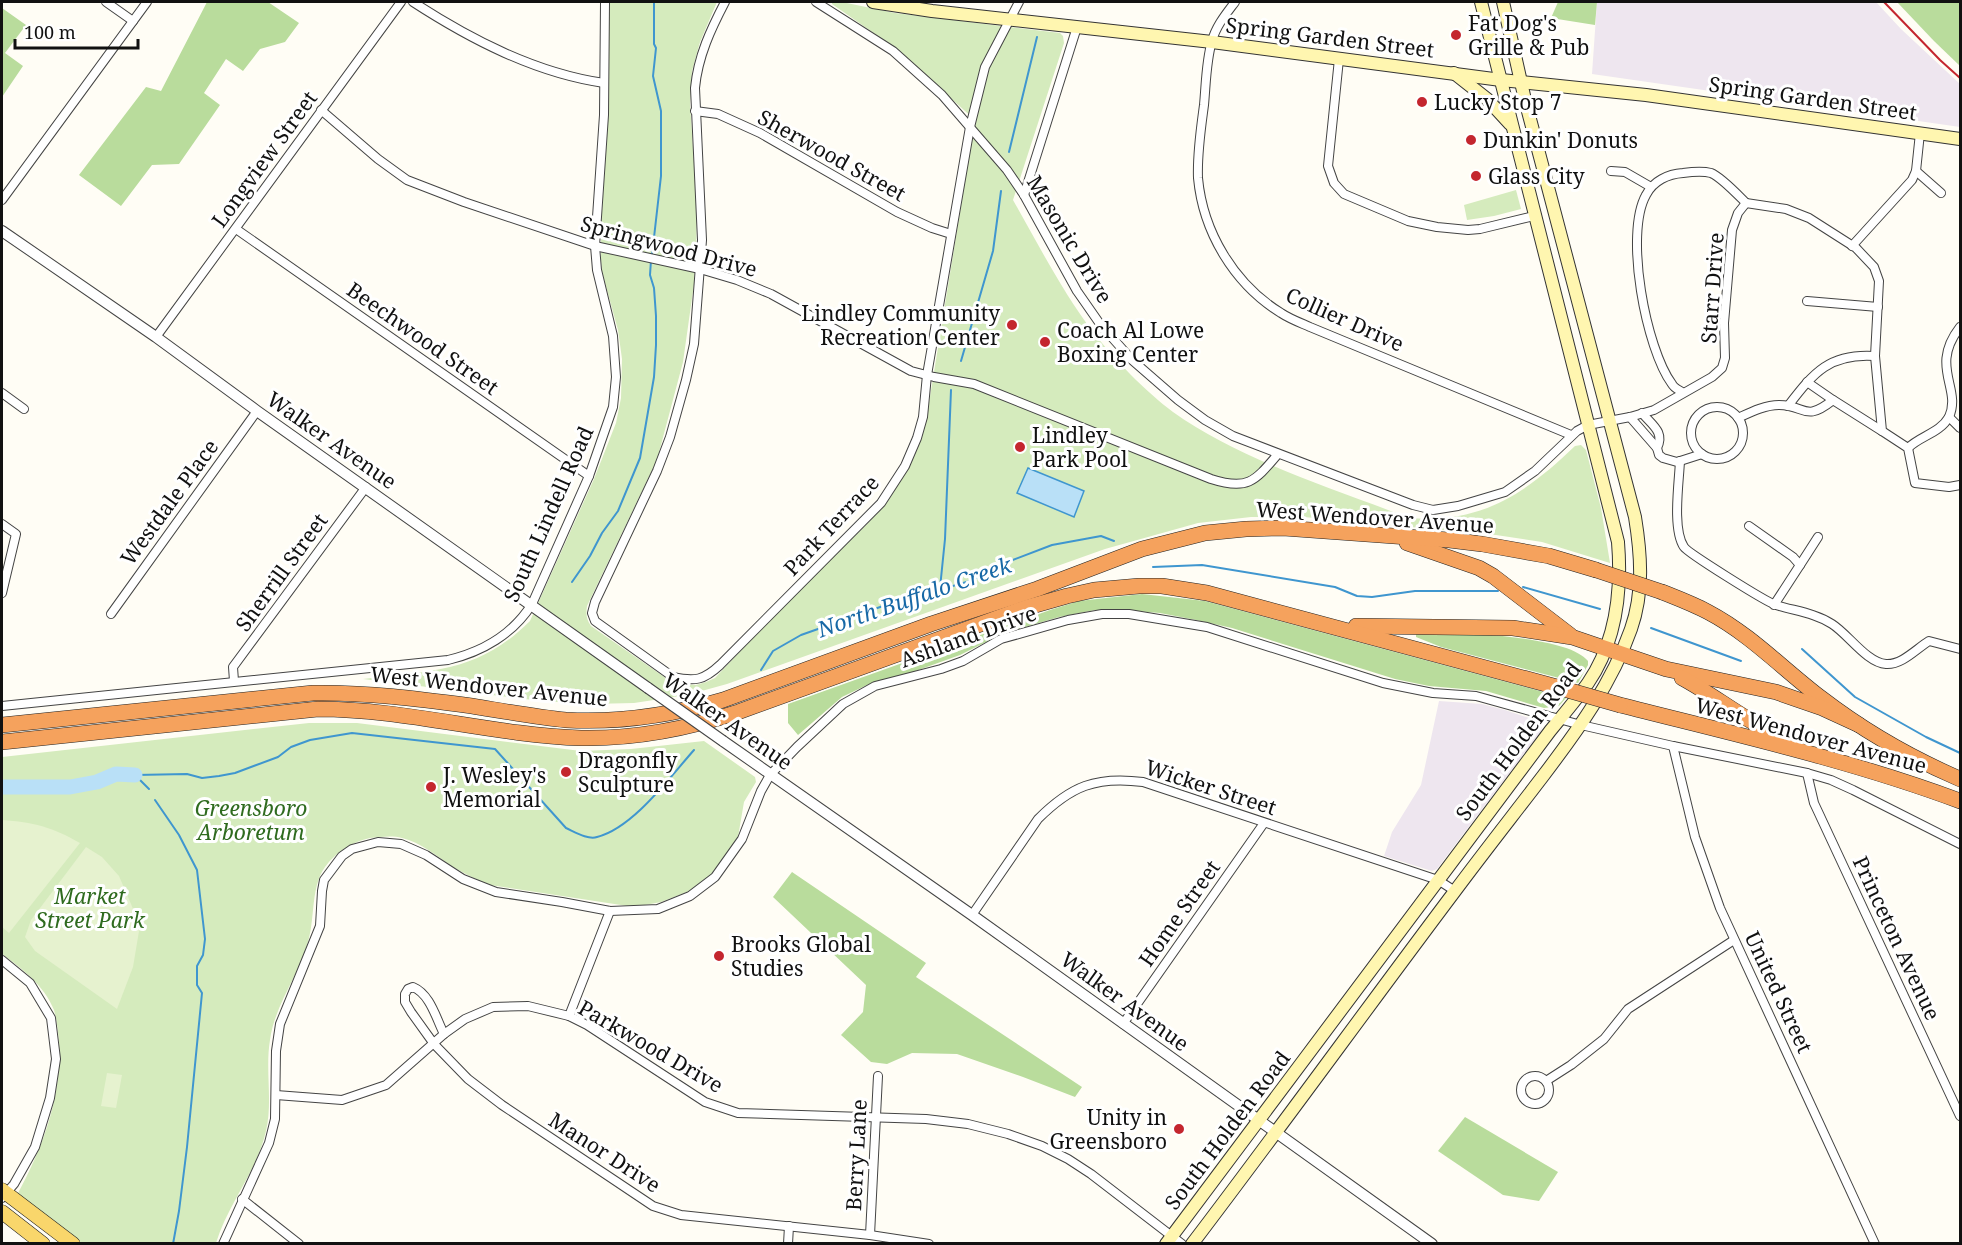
<svg xmlns="http://www.w3.org/2000/svg" width="1962" height="1245" font-family="'Noto Serif',serif">
  <rect width="100%" height="100%" fill="#fffdf5"/>
  <g fill="#eee6ef">
    <path d="M1597,2H1876L1901,29L1960,84V127L1592,74Z"/>
    <path d="M1439,701L1482,704L1505,710L1538,721L1542,726L1541,731L1437,869L1432,871L1384,856L1392,832L1421,785Z"/>
  </g>
  <g fill="#d5ebbd">
    <path d="M609,2H717L700,42L692,71L690,104L697,207L696,254L694,284L683,362L657,460L587,606C586,614 586,619 591,626L673,683L696,685L706,682L715,678L777,612L868,523L891,496L907,469L927,415L975,120L895,48L832,4V2H842L895,13L1060,33L1063,36L1064,43L1013,200C1038,244 1062,291 1093,332C1114,359 1146,392 1173,412C1240,460 1332,488 1409,518C1481,524 1525,494 1575,446L1581,445L1586,450L1601,508L1610,563L1542,542L1496,535L1304,517H1251L1198,523L1105,549L727,684L687,695L634,703L591,704L541,701L363,679C431,671 478,673 530,621L594,479L616,423L621,398L622,359L618,330L602,272L601,260V228L609,103Z"/>
    <path d="M1516,190L1521,209L1494,216L1467,220L1464,205Z"/>
    <path d="M309,723H357L581,751L631,749L704,741L755,777L756,782L744,802L738,837L730,852L710,876L687,892L661,902L634,907L490,885C477,880 465,874 453,867C438,857 420,842 402,838C392,835 380,837 370,838C352,842 336,852 325,867C311,887 315,915 309,938C301,973 275,1003 270,1040C265,1070 273,1101 266,1131C257,1171 228,1204 216,1243L82,1244L17,1195C43,1147 62,1097 59,1042C58,1032 57,1020 54,1010C44,985 22,969 2,954V757Z"/>
  </g>
  <g fill="#b9dc9c">
    <path d="M207,2H268L299,23L285,42L260,49L243,71L226,59L204,93L220,105L179,164L152,165L121,206L79,175L146,87L161,91Z"/>
    <path d="M1558,2H1597L1595,25L1551,18Z"/>
    <path d="M1897,2H1960V66L1934,41Z"/>
    <path d="M2,8L26,25L5,53L23,66L2,97Z"/>
    <path d="M1142,594L1205,601L1566,698L1559,706L1544,708L1486,691L1429,686L1395,679L1232,628L1196,620L1160,613L1123,610H1095L1059,617L1002,634L960,655L899,677L867,685L842,697L798,735L788,723V704L1050,610L1079,601Z"/>
    <path d="M1416,631C1452,633 1567,634 1588,661V665L1578,683L1441,647L1416,637Z"/>
    <path d="M792,872L926,963L916,977L1082,1087L1075,1097L1023,1077L957,1054L912,1053L887,1064L871,1062L841,1035L863,1012L866,985L773,897Z"/>
    <path d="M1465,1117L1558,1172L1539,1201L1503,1195L1438,1151Z"/>
  </g>
  <g fill="#e6f2cf">
    <path d="M2,820C33,822 52,827 80,843L9,933L2,927Z"/>
    <path d="M86,847L102,857L119,876L140,925L133,967L117,1009L35,951L25,937L31,920Z"/>
    <path d="M107,1073L122,1075L116,1108L101,1106Z"/>
  </g>
  <path fill="#b9e0f7" stroke="#3f96cf" stroke-width="1.5" d="M1028,468L1084,491L1074,517L1017,493Z"/>
  <g fill="none" stroke-linecap="round" stroke-linejoin="round">
    <g stroke="#3f96cf" stroke-width="2">
      <path d="M1009,152L1037,37"/>
      <path d="M652,255L661,176V111L653,76L656,48L654,44V2"/>
      <path d="M961,361L993,251L1001,191"/>
      <path d="M1153,567L1202,565L1335,587L1357,596L1372,597L1415,591H1498"/>
      <path d="M572,582L590,556L602,533L618,511L640,458L654,377L656,345V316L654,288L650,275L651,260"/>
      <path d="M1523,587L1600,609"/>
      <path d="M940,588L945,539L951,390"/>
      <path d="M1651,628L1741,661"/>
      <path d="M1802,649L1855,697L1926,737L1960,753"/>
      <path d="M761,670L773,651L801,635L883,606L970,581L1010,561L1052,545L1101,536L1114,541"/>
      <path d="M135,775L187,774L202,778L219,776L235,773L278,757L291,747L310,740L352,733L495,749L566,828C575,832 588,840 597,837C633,828 670,777 694,750"/>
      <path d="M135,775L149,789"/>
      <path d="M155,800L179,835L197,870L205,939L203,955L197,966V985L202,993L187,1147L179,1211L173,1244"/>
    </g>
    <path stroke="#b9e0f7" stroke-width="15" d="M2,787H70L97,782L116,774L135,775"/>
    <g stroke="#444" stroke-width="10">
      <g id="minor">
        <path d="M106,2L133,21"/>
        <path d="M413,2C470,39 535,73 604,83"/>
        <path d="M725,2C711,29 698,56 695,88L702,240L694,344L686,380L670,437L657,471L595,602L592,613L595,621L673,677C695,682 704,680 720,665L881,503L905,466L917,438L923,417L927,375L970,127L985,67L1019,2"/>
        <path d="M816,2L893,51L942,95L1007,170L1024,195L1077,291L1100,324L1132,360L1178,400L1205,420L1233,436L1413,505L1433,510L1458,506L1505,492L1535,471L1577,431L1588,425L1630,417L1654,410L1712,377L1722,368L1725,358L1724,323L1732,230L1738,213L1746,203"/>
        <path d="M1235,2C1226,14 1216,26 1212,41C1206,61 1206,84 1204,105C1201,128 1197,153 1198,178C1203,232 1234,284 1281,313C1290,319 1301,323 1310,327L1571,435"/>
        <path d="M1339,59L1328,166L1334,183L1344,194L1408,221L1437,227L1468,230L1480,229L1534,216"/>
        <path d="M321,110L378,159L407,180L464,202L595,246L700,269L737,280L771,294L911,371L934,377L974,384L1211,479C1248,491 1255,481 1278,454"/>
        <path d="M695,111L718,114L760,133L897,212L932,228L951,234"/>
        <path d="M1611,171L1625,172L1651,187"/>
        <path d="M1916,171L1941,193"/>
        <path d="M1024,195L1077,27"/>
        <path d="M2,200L147,2"/>
        <path d="M1746,203L1786,209L1809,218L1856,248L1874,267L1879,281L1875,356L1882,431L1908,448L1915,483L1949,487L1960,485"/>
        <path d="M236,229L589,476"/>
        <path d="M1852,246L1912,180L1916,171L1920,133"/>
        <path d="M1807,301L1878,307"/>
        <path d="M156,337L401,2"/>
        <path d="M1807,382L1833,400"/>
        <path d="M1682,392C1679,390 1674,388 1672,384C1646,349 1624,234 1646,195C1653,181 1668,174 1683,173C1691,172 1703,171 1711,173C1721,177 1737,194 1746,203"/>
        <path d="M2,393L24,409"/>
        <path d="M1788,406C1814,372 1830,353 1875,356"/>
        <circle cx="1717" cy="433" r="26"/>
        <path d="M1642,413C1652,425 1665,432 1657,448"/>
        <path d="M1630,417L1657,448L1659,455L1663,458L1677,462L1702,454"/>
        <path d="M1949,417L1960,428"/>
        <path d="M1738,418C1751,412 1765,405 1779,405C1806,405 1804,423 1833,400L1882,431"/>
        <path d="M1908,448C1920,436 1940,433 1949,417C1962,388 1929,367 1960,327"/>
        <path d="M1680,461C1679,483 1672,529 1684,547C1688,553 1766,602 1776,605C1795,611 1815,613 1832,624C1848,634 1867,663 1886,664C1902,665 1916,649 1929,641L1960,649"/>
        <path d="M2,524L16,534L2,593"/>
        <path d="M1749,526L1793,557L1800,565L1774,605"/>
        <path d="M1800,565L1818,537"/>
        <path d="M111,614L257,411"/>
        <path d="M234,681L233,667L366,487"/>
        <path d="M2,706L448,660C482,652 513,634 532,604L589,476L613,407L616,377L613,336L597,270L595,246L604,115L605,2"/>
        <path d="M1673,746L1695,837L1720,908L1875,1244"/>
        <path d="M1807,773L1814,803L1960,1116"/>
        <path d="M972,915L1038,819C1071,786 1096,776 1143,782L1438,880L1455,891"/>
        <path d="M2,960L30,983L51,1018L56,1059L50,1098L35,1147L14,1184L2,1198"/>
        <path d="M569,1016L610,911"/>
        <path d="M1123,1024L1264,823"/>
        <path d="M444,1034C436,1018 430,994 413,987L408,989L405,994V1002L411,1012L434,1044L468,1079L502,1105L653,1206L681,1215L870,1235L929,1244"/>
        <circle cx="1535" cy="1090" r="14"/>
        <path d="M1546,1081L1571,1065L1604,1039L1628,1009L1734,940"/>
        <path d="M276,1095L342,1100L386,1085L444,1034L465,1019L493,1007L528,1006L569,1016L587,1025L705,1102L738,1113L926,1119L968,1124L1008,1134L1042,1146L1068,1159L1091,1174L1182,1244"/>
        <path d="M242,1199L299,1244"/>
        <path d="M870,1235L878,1076"/>
        <path d="M223,1244L269,1143L275,1119L276,1051L280,1024L320,926L322,891L324,880L342,856L352,849L378,842L401,844L426,855L463,879L496,892L562,902L610,911L658,909L690,896L715,877L742,839L761,791L770,775L797,747L843,704L875,686L941,669L963,661L1001,639L1068,620L1102,614H1129L1207,627L1383,683L1433,693L1476,696L1581,725L1673,746L1807,773L1831,780L1853,790L1960,844"/>
        <path d="M788,1244L789,1226"/>
      </g>
    </g>
    <g stroke="#444" stroke-width="12">
      <g id="tertiary">
        <path d="M2,231L156,337L257,411L648,688"/>
        <path d="M723,741L972,915L1432,1244"/>
      </g>
    </g>
    <g stroke="#333" stroke-width="14">
      <g id="secondary">
        <path d="M873,2L932,11L1212,42L1501,80L1646,95L1960,139"/>
        <path d="M1454,73L1487,99L1510,124"/>
        <path d="M1166,1244L1550,731C1563,715 1576,700 1588,683C1616,642 1622,591 1618,542L1481,2"/>
        <path d="M1192,1244C1281,1127 1367,1008 1455,891C1484,852 1514,814 1543,776C1578,730 1612,683 1631,629C1644,592 1641,554 1635,517L1525,100L1503,2"/>
      </g>
    </g>
    <g stroke="#222" stroke-width="15">
      <g id="primary">
        <path d="M2,1190L73,1244"/>
        <path d="M2,1212L43,1244"/>
      </g>
    </g>
    <g stroke="#222" stroke-width="16">
      <g id="motorway">
        <path d="M1407,543L1479,568L1493,576L1570,635"/>
        <path d="M1662,592C1677,598 1693,604 1708,612C1750,634 1784,670 1821,698C1864,731 1911,758 1960,779"/>
        <path d="M1356,626L1513,628L1572,637L1666,669L1776,692L1822,708L1859,725"/>
        <path d="M1682,678C1719,698 1750,725 1791,741"/>
        <path d="M1620,705C1734,734 1850,760 1960,801"/>
        <path d="M2,725L313,693C366,692 419,699 472,706C503,711 535,717 566,720C620,723 672,715 723,700L931,624L1037,589L1142,549L1205,533L1246,529L1283,528L1449,540L1482,544L1549,556L1596,570"/>
        <path d="M2,742L318,709C406,709 493,735 581,738C635,739 687,729 738,712L1025,608L1067,596L1094,590L1139,586H1162L1207,593L1557,687"/>
      </g>
    </g>
    <use href="#minor" stroke="#fff" stroke-width="8"/>
    <use href="#tertiary" stroke="#fff" stroke-width="10"/>
    <use href="#secondary" stroke="#fff6b0" stroke-width="12"/>
    <use href="#primary" stroke="#f9d66b" stroke-width="14"/>
    <use href="#motorway" stroke="#f5a25d" stroke-width="15"/>
    <path stroke="#c4262e" stroke-width="2" d="M1884,2L1940,60L1960,78"/>
    <g stroke="#444" stroke-width="12" stroke-linecap="butt">
      <path id="tertiary-bridge" d="M648,688L723,741"/>
    </g>
    <g stroke="#222" stroke-width="16" stroke-linecap="butt">
      <g id="motorway-bridge">
        <path d="M1596,570L1662,592"/>
        <path d="M1557,687L1620,705"/>
      </g>
    </g>
    <use href="#tertiary-bridge" stroke="#fff" stroke-width="10"/>
    <use href="#motorway-bridge" stroke="#f5a25d" stroke-width="15"/>
  </g>
  <g fill="#c4262e" stroke="#fff" stroke-width="2">
    <circle cx="1456" cy="35" r="6"/>
    <circle cx="1422" cy="102" r="6"/>
    <circle cx="1471" cy="140" r="6"/>
    <circle cx="1476" cy="176" r="6"/>
    <circle cx="1012" cy="325" r="6"/>
    <circle cx="1045" cy="342" r="6"/>
    <circle cx="1020" cy="447" r="6"/>
    <circle cx="566" cy="772" r="6"/>
    <circle cx="431" cy="787" r="6"/>
    <circle cx="719" cy="956" r="6"/>
    <circle cx="1179" cy="1129" r="6"/>
  </g>
  <g text-anchor="middle" dominant-baseline="central" stroke-width="6" stroke-linejoin="round" paint-order="stroke">
    <g font-size="21" fill="#111" stroke="#fff" text-anchor="start">
      <text x="1468" y="23">Fat Dog's<tspan x="1468" dy="24">Grille &amp; Pub</tspan></text>
      <text x="1434" y="102">Lucky Stop 7</text>
      <text x="1483" y="140">Dunkin' Donuts</text>
      <text x="1488" y="176">Glass City</text>
      <text x="1000" y="313" text-anchor="end">Lindley Community<tspan x="1000" dy="24">Recreation Center</tspan></text>
      <text x="1057" y="330">Coach Al Lowe<tspan x="1057" dy="24">Boxing Center</tspan></text>
      <text x="1032" y="435">Lindley<tspan x="1032" dy="24">Park Pool</tspan></text>
      <text x="578" y="760">Dragonfly<tspan x="578" dy="24">Sculpture</tspan></text>
      <text x="443" y="775">J. Wesley's<tspan x="443" dy="24">Memorial</tspan></text>
      <text x="731" y="944">Brooks Global<tspan x="731" dy="24">Studies</tspan></text>
      <text x="1167" y="1117" text-anchor="end">Unity in<tspan x="1167" dy="24">Greensboro</tspan></text>
    </g>
    <g font-size="21" fill="#111" stroke="#fff">
      <text transform="translate(1330 37) rotate(7)">Spring Garden Street</text>
      <text transform="translate(1813 98) rotate(8)">Spring Garden Street</text>
      <text transform="translate(832 155) rotate(29)">Sherwood Street</text>
      <text transform="translate(264 159) rotate(-54)">Longview Street</text>
      <text transform="translate(1070 239) rotate(59)">Masonic Drive</text>
      <text transform="translate(669 246) rotate(15)">Springwood Drive</text>
      <text transform="translate(1712 288) rotate(-86)">Starr Drive</text>
      <text transform="translate(1345 319) rotate(24)">Collier Drive</text>
      <text transform="translate(423 338) rotate(35)">Beechwood Street</text>
      <text transform="translate(332 440) rotate(35)">Walker Avenue</text>
      <text transform="translate(169 502) rotate(-54)">Westdale Place</text>
      <text transform="translate(548 514) rotate(-66)">South Lindell Road</text>
      <text transform="translate(1375 517) rotate(4)">West Wendover Avenue</text>
      <text transform="translate(831 525) rotate(-47)">Park Terrace</text>
      <text transform="translate(281 572) rotate(-54)">Sherrill Street</text>
      <text transform="translate(968 636) rotate(-20)">Ashland Drive</text>
      <text transform="translate(489 686) rotate(6)">West Wendover Avenue</text>
      <text transform="translate(728 721) rotate(35)">Walker Avenue</text>
      <text transform="translate(1811 735) rotate(15)">West Wendover Avenue</text>
      <text transform="translate(1518 741) rotate(-53)">South Holden Road</text>
      <text transform="translate(1211 787) rotate(18)">Wicker Street</text>
      <text transform="translate(1179 913) rotate(-55)">Home Street</text>
      <text transform="translate(1897 938) rotate(65)">Princeton Avenue</text>
      <text transform="translate(1779 992) rotate(65)">United Street</text>
      <text transform="translate(1125 1001) rotate(36)">Walker Avenue</text>
      <text transform="translate(651 1046) rotate(30)">Parkwood Drive</text>
      <text transform="translate(1227 1130) rotate(-53)">South Holden Road</text>
      <text transform="translate(605 1152) rotate(33)">Manor Drive</text>
      <text transform="translate(856 1155) rotate(-87)">Berry Lane</text>
    </g>
    <g font-size="21" font-style="italic" fill="#2f6b1f" stroke="#fff">
      <text x="251" y="808">Greensboro<tspan x="251" dy="24">Arboretum</tspan></text>
      <text x="90" y="896">Market<tspan x="90" dy="24">Street Park</tspan></text>
    </g>
    <g font-size="22" font-style="italic" fill="#1768a6" stroke="#fff">
      <text transform="translate(914 596) rotate(-19)">North Buffalo Creek</text>
    </g>
  </g>
  <rect width="1962" height="1245" fill="none" stroke="#111111" stroke-width="6"/>
  <path d="M15 39v9h123v-9" fill="none" stroke="#111111" stroke-width="3"/>
  <text x="24" y="39" font-size="18" fill="#111111" stroke="#ffffff" stroke-width="4.5" paint-order="stroke">100 m</text>
</svg>
